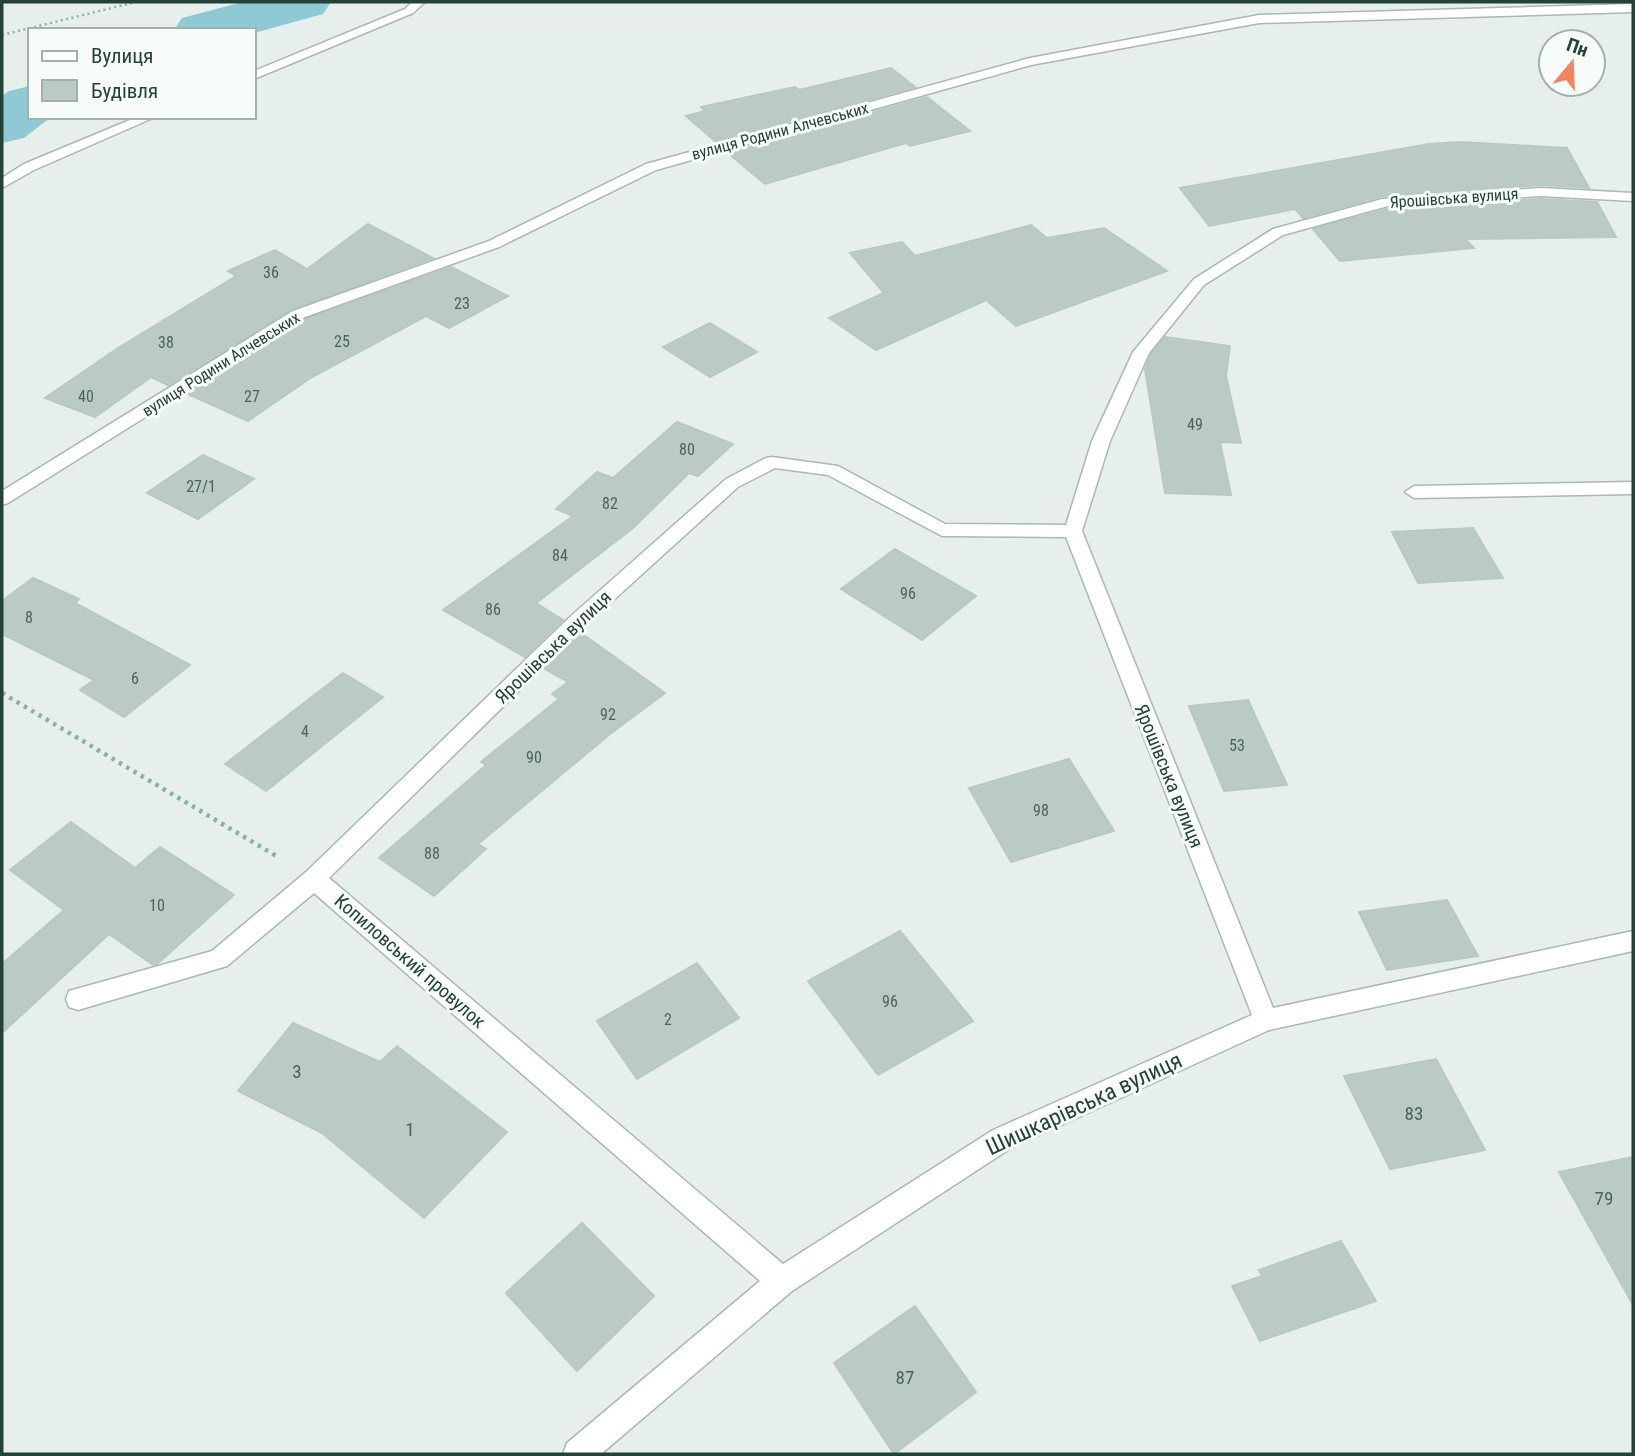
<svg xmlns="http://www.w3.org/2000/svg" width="1635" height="1456" font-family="'Roboto Condensed',sans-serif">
  <rect width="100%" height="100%" fill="#e6efeb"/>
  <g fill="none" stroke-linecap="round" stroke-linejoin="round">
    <g fill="#8ec9d4" fill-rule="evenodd">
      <path d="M243,2H331L323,14L254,33V30H174L182,18Z"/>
      <path d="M30,86V117H51L24,138L2,143V96L9,91Z"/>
    </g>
  </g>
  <g fill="#bbcac4" stroke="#b8c9c2" stroke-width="2">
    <path d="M891,68L915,87L716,142L686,116L705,111L701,107L795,87L799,90Z"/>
    <path d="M927,97L970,131L910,146L906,143L765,184L728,153Z"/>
    <path d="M1460,142L1567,148L1589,188L1541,185L1382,196L1303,218L1295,209L1209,226L1180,188L1429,144Z"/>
    <path d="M1541,199L1597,202L1616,237L1465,239L1474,248L1340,261L1313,229L1388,209Z"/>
    <path d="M368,224L433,258L292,309L168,385L151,377L95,417L45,398L118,348L236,276L228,271L275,250L307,269Z"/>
    <path d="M1031,225L1047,238L1104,228L1167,271L1016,326L986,300L876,350L829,318L884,293L850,253L902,242L915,256Z"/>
    <path d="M451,267L508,296L449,328L426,316L312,377L248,421L188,394L306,319Z"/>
    <path d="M710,323L757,352L710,377L663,347Z"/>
    <path d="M1165,337L1230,346L1226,376L1241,443L1220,442L1231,495L1165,493L1145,369L1151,354Z"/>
    <path d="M677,422L733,444L698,476L689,473L633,528L536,603L563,620L525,657L443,610L573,516L556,509L597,472L613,478Z"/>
    <path d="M203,455L254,479L198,519L147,493Z"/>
    <path d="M1473,528L1503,578L1418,583L1392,532Z"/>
    <path d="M895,549L976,596L922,640L841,589Z"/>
    <path d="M33,578L79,599L75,603L190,665L124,717L80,690L94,680L2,634V601Z"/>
    <path d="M581,633L665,693L610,734L478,844L486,849L434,896L379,858L486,765L481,762L559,699L552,694L568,682L545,669Z"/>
    <path d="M343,673L383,697L266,791L225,764Z"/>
    <path d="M1248,700L1287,785L1224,791L1189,706Z"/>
    <path d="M1069,759L1114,831L1011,862L969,788Z"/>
    <path d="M71,822L135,868L160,847L234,895L157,964L153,965L109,934L2,1033V964L64,910L10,870Z"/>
    <path d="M1447,900L1478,956L1387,970L1359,912Z"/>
    <path d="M900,931L973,1021L878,1075L808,981Z"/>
    <path d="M697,963L739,1018L637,1079L597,1021Z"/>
    <path d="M293,1023L380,1062L397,1046L507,1132L424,1218L322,1133L238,1091Z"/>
    <path d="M1436,1059L1485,1150L1390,1169L1344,1076Z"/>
    <path d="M1633,1157V1305L1559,1172Z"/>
    <path d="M582,1223L654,1296L577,1371L506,1293Z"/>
    <path d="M1341,1241L1376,1301L1260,1341L1232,1286L1262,1276L1259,1270Z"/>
    <path d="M915,1306L976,1392L894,1454L834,1363Z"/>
  </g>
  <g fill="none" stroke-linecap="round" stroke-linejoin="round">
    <g stroke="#a8b8b2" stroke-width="3">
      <g id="minor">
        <path d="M412,2H425L413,13L254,79V71L405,9Z"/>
        <path d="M1633,4V12L1259,23L1031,65L656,170L499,247L305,317L8,503L2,505V491L293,311L489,241L646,164L1030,58L1259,15Z"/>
        <path d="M137,117H155L34,170L2,188V178L24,164Z"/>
        <path d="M1541,188L1633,193V201L1541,196L1388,206L1283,235L1204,285L1149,353L1110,441L1082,531L1273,1008L1633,931V951L1269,1030L1011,1148L792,1291L601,1454H563L567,1443L760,1281L314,893L227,966L78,1010L69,1007L66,999L69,991L212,951L306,872L571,616L726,479L766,458L772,457L838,466L945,524L1066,525L1092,441L1133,352L1194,279L1273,229L1382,199ZM775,468L828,475L942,536L1066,537L1252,1015L993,1130L783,1264L329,878L585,626L738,487Z"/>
        <path d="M1633,482V494L1414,498L1405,492L1414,486Z"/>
      </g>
    </g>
    <path stroke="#86b3a5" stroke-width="2.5" stroke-dasharray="2 3.5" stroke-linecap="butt" d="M2,35L136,2"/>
    <path stroke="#86b3a5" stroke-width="4.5" stroke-dasharray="3.5 5" stroke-linecap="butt" d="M2,693L278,857"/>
    <use href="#minor" fill="#fff" fill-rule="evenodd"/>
  </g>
  <g text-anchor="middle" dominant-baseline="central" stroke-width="6" stroke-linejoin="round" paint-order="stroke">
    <g font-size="16" fill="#24423a" stroke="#f7fbf9">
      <text transform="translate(780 131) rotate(-15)">вулиця Родини Алчевських</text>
      <text transform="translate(1454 198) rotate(-4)">Ярошівська вулиця</text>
      <text transform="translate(221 364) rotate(-32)">вулиця Родини Алчевських</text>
    </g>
    <g font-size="16" fill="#4a645c">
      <text x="271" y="272">36</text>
      <text x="462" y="303">23</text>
      <text x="342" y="341">25</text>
      <text x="166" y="342">38</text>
      <text x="86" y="396">40</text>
      <text x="252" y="396">27</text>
      <text x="1195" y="424">49</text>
      <text x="687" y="449">80</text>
      <text x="201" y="486">27/1</text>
      <text x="610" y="503">82</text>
      <text x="560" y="555">84</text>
      <text x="908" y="593">96</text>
      <text x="493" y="609">86</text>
      <text x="29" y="617">8</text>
      <text x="135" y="678">6</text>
      <text x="608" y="714">92</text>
      <text x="305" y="731">4</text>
      <text x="1237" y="745">53</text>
      <text x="534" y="757">90</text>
      <text x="1041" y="810">98</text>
      <text x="432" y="853">88</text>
      <text x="157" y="905">10</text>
      <text x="890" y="1001">96</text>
      <text x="668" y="1019">2</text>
    </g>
    <g font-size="19" fill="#24423a" stroke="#f7fbf9">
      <text transform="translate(553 647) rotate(-44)">Ярошівська вулиця</text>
      <text transform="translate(1169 776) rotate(68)">Ярошівська вулиця</text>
      <text transform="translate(410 961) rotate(41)">Копиловський провулок</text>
    </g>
    <g font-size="19" fill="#4a645c">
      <text x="297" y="1071">3</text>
      <text x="1414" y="1113">83</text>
      <text x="410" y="1129">1</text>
      <text x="1604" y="1198">79</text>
      <text x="905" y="1377">87</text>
    </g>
    <g font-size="23" fill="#24423a" stroke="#f7fbf9">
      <text transform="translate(1084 1104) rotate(-25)">Шишкарівська вулиця</text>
    </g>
  </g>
  <rect width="1635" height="1456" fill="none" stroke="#24423a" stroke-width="7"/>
  <rect x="28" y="28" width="228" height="91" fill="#f7fbf9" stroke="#a3b1ad" stroke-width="2"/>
  <rect x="42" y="51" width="35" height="10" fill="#ffffff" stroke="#a3b1ad" stroke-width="2"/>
  <text x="91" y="63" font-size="21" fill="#24423a">Вулиця</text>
  <rect x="42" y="80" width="35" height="21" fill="#bbcac4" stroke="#a3b1ad" stroke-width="2"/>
  <text x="91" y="98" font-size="21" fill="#24423a">Будівля</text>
  <g transform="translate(1572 63) rotate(19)"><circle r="33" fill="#f7fbf9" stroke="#a3b1ad" stroke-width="2"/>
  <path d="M0-5L12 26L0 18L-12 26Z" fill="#f4845f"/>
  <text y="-10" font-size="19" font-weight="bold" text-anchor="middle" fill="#24423a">Пн</text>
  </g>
</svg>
